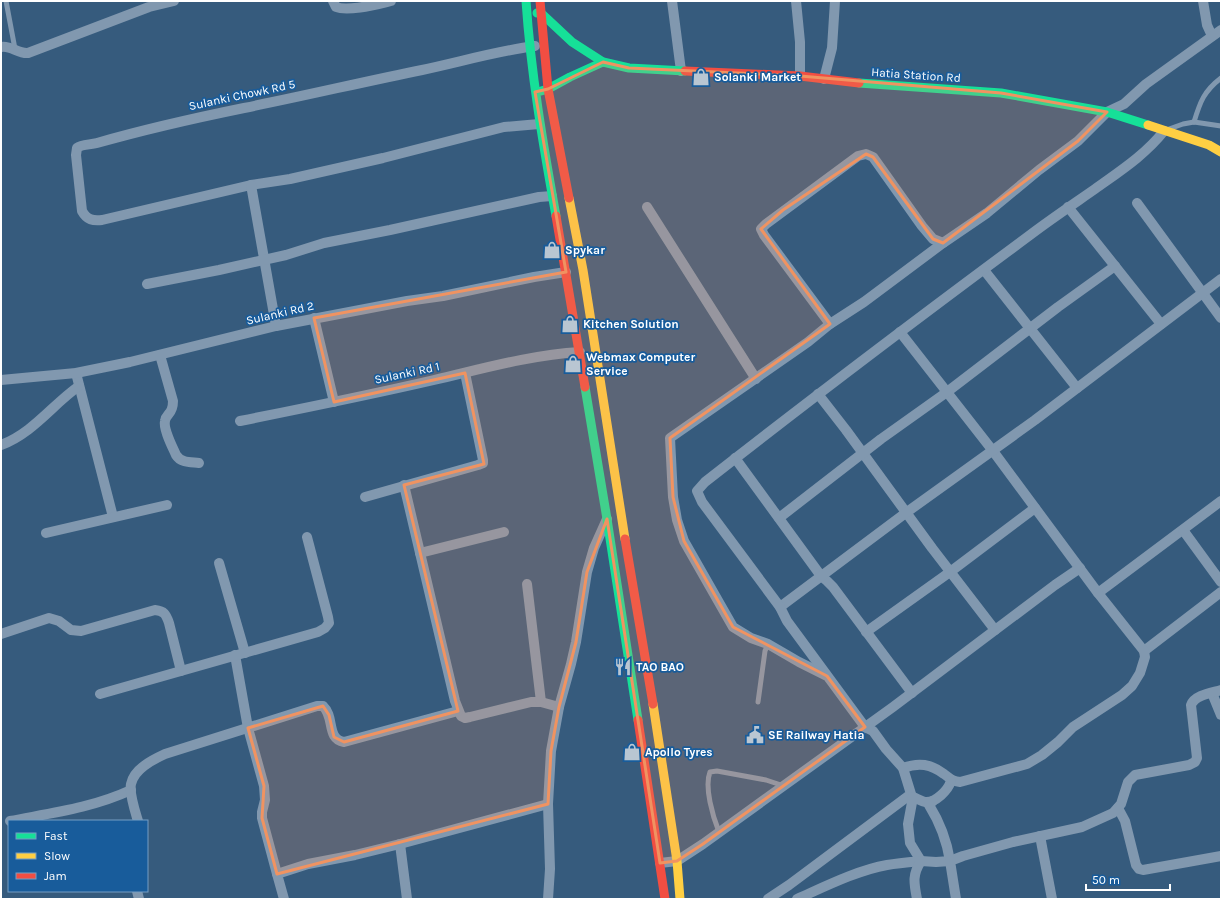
<svg xmlns="http://www.w3.org/2000/svg" width="1222" height="900" font-family="Karla,sans-serif">
  <rect width="100%" height="100%" fill="#365b7d"/>
  <g fill="none" stroke-linecap="round" stroke-linejoin="round">
    <g stroke="#8198af" stroke-width="5">
      <path d="M6,1L15,49"/>
      <path d="M1194,122C1200,102 1204,91 1221,78"/>
      <path d="M1169,129L1183,124L1194,122L1221,126"/>
      <path d="M758,702L765,651L768,644"/>
      <path d="M719,832C713,817 704,787 710,772L717,771L766,780L784,786"/>
    </g>
    <g stroke="#8198af" stroke-width="10">
      <path d="M333,1L336,7C348,12 378,4 391,1"/>
      <path d="M672,1L681,71"/>
      <path d="M796,1L800,42V76"/>
      <path d="M1203,1L1207,25L1212,36"/>
      <path d="M535,46C497,51 460,62 422,70C363,82 304,96 244,108C195,118 146,129 97,143C90,145 82,144 77,148L76,155L82,211C87,220 93,221 102,220L251,185L290,179L383,158L504,127L539,124"/>
      <path d="M1,47C11,45 18,54 28,53L149,7L174,1"/>
      <path d="M824,79L832,48L835,1"/>
      <path d="M251,185L276,326"/>
      <path d="M1137,203L1221,318"/>
      <path d="M647,207L756,379"/>
      <path d="M1068,207L1161,324"/>
      <path d="M984,270L1077,388"/>
      <path d="M147,284L219,270L286,255L324,243L390,230L539,197L552,196"/>
      <path d="M314,318L334,402"/>
      <path d="M830,324L764,235L761,229L766,224L858,156L866,154L873,157L922,226L933,239L943,243"/>
      <path d="M900,332L993,451L1098,593L1221,501"/>
      <path d="M160,355L173,401C173,415 166,413 165,421C163,429 173,448 176,455C181,463 190,462 199,463"/>
      <path d="M76,373L113,517"/>
      <path d="M1,380L76,373L130,362L276,326L407,301L443,296L534,277L566,272"/>
      <path d="M818,394L846,430L932,548L995,630"/>
      <path d="M240,421C305,408 369,395 434,380C482,369 530,355 580,352"/>
      <path d="M1,445C33,433 52,405 79,386"/>
      <path d="M735,458L821,576L827,581L833,587L912,693"/>
      <path d="M404,485L455,701L461,716L465,718L470,717L531,702H541L559,707"/>
      <path d="M365,497L478,465L483,463V460L465,373"/>
      <path d="M779,518L881,439L947,392L1058,307L1115,266"/>
      <path d="M1183,530L1221,582"/>
      <path d="M46,533L167,505"/>
      <path d="M420,553L504,532"/>
      <path d="M219,563L245,653"/>
      <path d="M527,584L541,702"/>
      <path d="M780,607L907,512L1035,420L1221,279"/>
      <path d="M866,632L950,572L1035,508"/>
      <path d="M1,634L49,618L59,621L71,630L81,631L155,610C164,611 166,614 169,623L181,671"/>
      <path d="M1144,651L1221,592"/>
      <path d="M235,655L248,728L264,786L265,800L262,812V818L277,874"/>
      <path d="M825,675L799,662L768,644L751,638L733,627L684,541L677,520L673,497L670,438L808,342L830,324L864,302L943,243L987,213L1039,170L1078,141L1107,112L1124,104L1146,84L1221,30"/>
      <path d="M1212,693L1221,715"/>
      <path d="M100,694L318,632L325,628L329,623L328,617L307,537"/>
      <path d="M903,768C919,762 931,764 944,774C951,779 952,781 960,782L1027,764L1042,755L1058,742L1073,727L1122,695L1132,686L1140,673L1145,657L1144,651L1098,593"/>
      <path d="M1118,808L1125,821L1136,865L1139,869L1143,870L1221,856"/>
      <path d="M10,821C51,813 92,808 131,790"/>
      <path d="M138,821C135,811 129,793 131,784C134,769 152,760 165,754L317,706H323C335,717 326,739 344,742L458,711"/>
      <path d="M1040,836L1052,899"/>
      <path d="M400,844L407,899"/>
      <path d="M660,863L677,861L703,844L893,707L1055,585L1080,568"/>
      <path d="M137,891L139,899"/>
      <path d="M284,899L277,874L308,864L355,855L400,844L548,804"/>
      <path d="M548,899L550,869L548,804L551,751L559,707L571,664L576,642L587,572L594,548L607,519"/>
      <path d="M768,899L789,885L911,794L903,768L886,749L873,731L865,727L787,621L780,607L702,502L697,491L705,482C811,399 918,318 1026,238C1048,221 1072,205 1095,189C1120,171 1145,155 1164,131"/>
      <path d="M797,899C824,887 858,870 887,865C898,863 910,862 921,861L910,843L908,824L913,797C916,798 921,801 925,802C936,803 948,790 951,781"/>
      <path d="M917,899C914,883 912,875 921,861L936,862L950,861C947,842 939,821 929,805L933,801"/>
      <path d="M956,899L950,861L963,856L1013,842L1082,827L1113,813L1121,804L1128,782L1135,775L1189,765L1195,762L1197,758L1191,705C1195,695 1211,693 1221,690"/>
    </g>
    <g stroke="#16e098" stroke-width="9">
      <path d="M526,1C531,74 543,144 556,216"/>
      <path d="M537,13H541L572,42L603,62L629,68L685,71"/>
      <path d="M859,83L1001,93L1107,112L1148,125"/>
      <path d="M541,91L548,89L570,77L603,62"/>
      <path d="M585,387L607,519L638,720"/>
    </g>
    <g stroke="#ffcf43" stroke-width="9">
      <path d="M1148,125L1209,145L1221,152"/>
      <path d="M569,198L583,270L625,539"/>
      <path d="M653,704L677,861L680,899"/>
    </g>
    <g stroke="#f24e42" stroke-width="9">
      <path d="M540,1L548,89L569,198"/>
      <path d="M685,71L800,76L859,83"/>
      <path d="M556,216L585,387"/>
      <path d="M625,539L653,704"/>
      <path d="M638,720L665,899"/>
    </g>
  </g>
  <path fill="#f09361" fill-opacity="0.2" stroke="#f09361" stroke-width="3" stroke-linejoin="round" d="M603,62L629,68L800,76L1001,93L1107,112L1078,141L943,243L933,239L873,157L866,154L783,210L761,229L830,324L670,438L673,497L684,541L733,627L827,676L865,727L703,844L677,861L660,863L607,519L587,572L576,642L559,707L551,751L548,804L277,874L262,818L264,786L248,728L323,706L329,715L334,737L344,742L458,711L404,485L484,464L465,373L334,402L314,318L566,272L535,92L548,89Z"/>
  <defs>
    <g id="shop-bare" transform="scale(1.38)"><path d="M-5-2.5h2.3a2.7 3.5 0 0 1 5.4 0H5L5.5 6h-11ZM-1.5-2.5h3a1.5 2.3 0 0 0-3 0Z" fill="#b9c6d2" stroke="#185c9b" stroke-width="2.5" paint-order="stroke"/></g>
    <g id="restaurant-bare" transform="scale(1.38)"><path d="M-5-6h1v4h1v-4h1v4h1v-4h1v5L-1.5 .5V6h-2V.5L-5-1ZM5-6V6H3V1.5H1.5Q1.5-4 5-6Z" fill="#b9c6d2" stroke="#185c9b" stroke-width="2.5" paint-order="stroke"/></g>
    <g id="civic-bare" transform="scale(1.38)"><path d="M-.6-6.5H3V-4.5H.6V-3L4-1V1h2V6H-6V1h2V-1L-.6-3ZM-1.2 2.5V6h2.4V2.5Z" fill="#b9c6d2" stroke="#185c9b" stroke-width="2.5" paint-order="stroke"/></g>
  </defs>
  <g fill-rule="evenodd">
    <use href="#shop-bare" x="701" y="77"/>
    <use href="#shop-bare" x="552" y="250"/>
    <use href="#shop-bare" x="570" y="324"/>
    <use href="#shop-bare" x="573" y="364"/>
    <use href="#restaurant-bare" x="623" y="667"/>
    <use href="#civic-bare" x="755" y="735"/>
    <use href="#shop-bare" x="632" y="752"/>
  </g>
  <g text-anchor="middle" dominant-baseline="central" stroke-width="3.5" stroke-linejoin="round" paint-order="stroke">
    <g font-size="12" fill="#fff" stroke="#185c9b">
      <text transform="translate(916 75) rotate(4)">Hatia Station Rd</text>
      <text transform="translate(242 95) rotate(-12)">Sulanki Chowk Rd 5</text>
      <text transform="translate(280 313) rotate(-13)">Sulanki Rd 2</text>
      <text transform="translate(407 373) rotate(-12)">Sulanki Rd 1</text>
    </g>
    <g font-size="12" font-weight="bold" fill="#fff" stroke="#185c9b" text-anchor="start">
      <text x="714" y="77">Solanki Market</text>
      <text x="565" y="250">Spykar</text>
      <text x="583" y="324">Kitchen Solution</text>
      <text x="586" y="357">Webmax Computer<tspan x="586" dy="14">Service</tspan></text>
      <text x="636" y="667">TAO BAO</text>
      <text x="768" y="735">SE Railway Hatia</text>
      <text x="645" y="752">Apollo Tyres</text>
    </g>
  </g>
  <rect width="1222" height="900" fill="none" stroke="#ffffff" stroke-width="4"/>
  <rect x="8" y="820" width="140" height="72" fill="#185c9b" stroke="#749dc3"/>
  <rect x="16" y="833" width="20" height="6" fill="#16e098" stroke="#749dc3"/>
  <text x="44" y="840" font-size="12" fill="#ffffff">Fast</text>
  <rect x="16" y="853" width="20" height="6" fill="#ffcf43" stroke="#749dc3"/>
  <text x="44" y="860" font-size="12" fill="#ffffff">Slow</text>
  <rect x="16" y="873" width="20" height="6" fill="#f24e42" stroke="#749dc3"/>
  <text x="44" y="880" font-size="12" fill="#ffffff">Jam</text>
  <path d="M1086 884v6h84v-6" fill="none" stroke="#ffffff" stroke-width="2"/>
  <text x="1092" y="884" font-size="12" fill="#ffffff" stroke="#185c9b" stroke-width="3" paint-order="stroke">50 m</text>
</svg>
